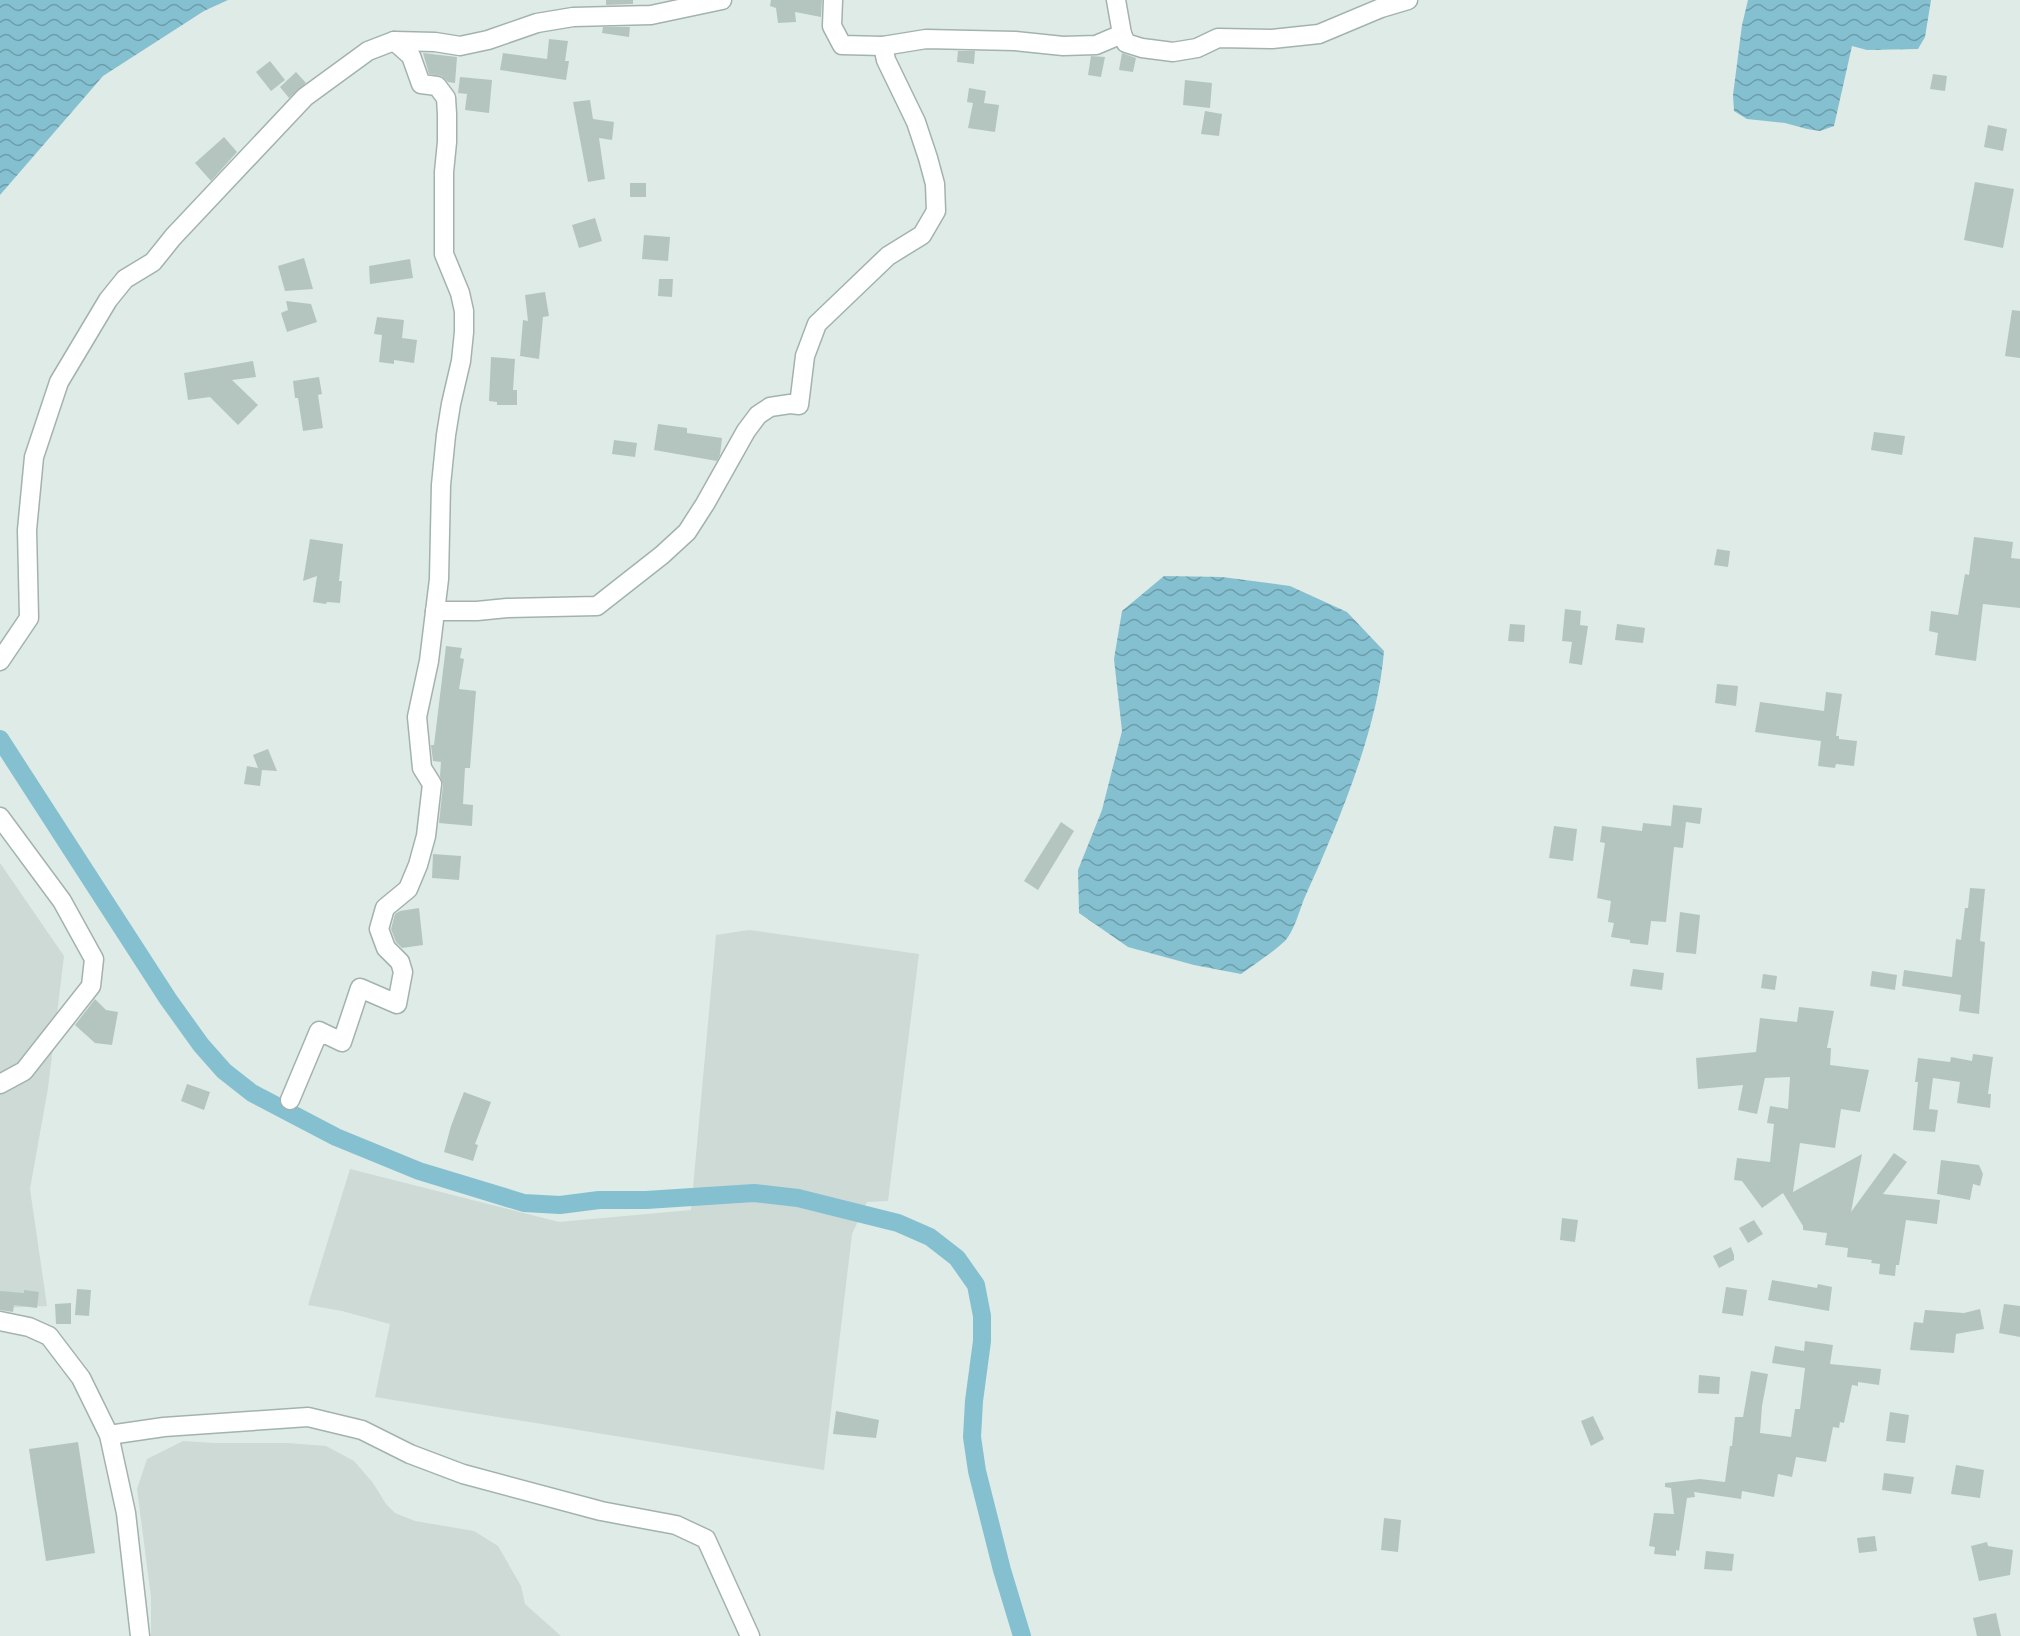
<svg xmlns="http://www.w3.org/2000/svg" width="2020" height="1636" font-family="'Fira Sans',sans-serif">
  <defs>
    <pattern id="water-waves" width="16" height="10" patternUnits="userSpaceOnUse" patternTransform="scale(1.5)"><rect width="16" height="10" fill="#85c0d1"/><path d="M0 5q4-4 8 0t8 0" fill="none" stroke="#6c9daa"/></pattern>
  </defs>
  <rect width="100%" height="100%" fill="#dfebe6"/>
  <g fill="#cddad5">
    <path d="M0,863L64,956L48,1088L30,1189L47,1306L0,1308Z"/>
    <path d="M749,930L919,954L888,1201L867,1202L852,1234L824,1470L375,1397L390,1324L342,1311L308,1305L350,1169L559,1222L691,1210L716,935Z"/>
    <path d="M183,1441L213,1443H287L326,1446L354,1461L373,1483L386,1504L395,1513L415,1521L474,1531L498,1546L521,1586L525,1604L561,1636H151V1597L137,1489L147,1459Z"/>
  </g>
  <g fill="url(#water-waves)">
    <path d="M0,0H228L204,11L103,76L0,195Z"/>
    <path d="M1748,0H1931L1925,37L1918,49L1867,50L1852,46L1834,126L1820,131L1807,129L1785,123L1747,119L1734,111L1733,95L1742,25Z"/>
    <path d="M1164,576L1222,577L1290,586L1347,612L1384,651C1378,730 1337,826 1304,899C1299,912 1294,931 1285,941C1272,953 1255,964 1241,974L1194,965L1128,947L1079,913L1078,870L1102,810L1122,731L1114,659L1122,611Z"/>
  </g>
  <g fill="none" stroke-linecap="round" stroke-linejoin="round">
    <path stroke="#85c0d1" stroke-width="18" d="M0,739L168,999L201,1045L224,1071L252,1093L336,1137L419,1171L524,1203L560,1205L599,1200H646L754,1193L798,1198L898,1223L930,1237L957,1258L976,1285L982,1316V1341L974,1401L972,1437L977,1471L1002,1570L1022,1636"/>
  </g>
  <g fill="#b4c5bf">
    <path d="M606,0H633V4L606,5Z"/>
    <path d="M771,0H822L821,17L795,12L796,22L778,23L776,8L770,6Z"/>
    <path d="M603,27H630L629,37L602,33Z"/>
    <path d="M549,39L568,41L565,61H569L566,80L500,70L503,53L547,59Z"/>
    <path d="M958,51H975L974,64L957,62Z"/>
    <path d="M423,53L457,57L455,83L448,82L442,76L429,74Z"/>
    <path d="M1122,53L1136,58L1133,72L1119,70Z"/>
    <path d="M1091,56L1105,57L1101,77L1088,75Z"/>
    <path d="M270,61L285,80L271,91L256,72Z"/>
    <path d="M296,72L306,83L289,98L280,87Z"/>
    <path d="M1933,74L1947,76L1945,91L1930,89Z"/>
    <path d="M460,77L492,80L489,113L465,110L467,94L458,93Z"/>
    <path d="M1185,80L1212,83L1210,108L1183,105Z"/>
    <path d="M969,88L986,91L984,103L999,105L995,132L968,128L973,103L967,102Z"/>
    <path d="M590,100L593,119L614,122L612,140L599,138L605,179L588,182L573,102Z"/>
    <path d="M1205,111L1222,114L1219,136L1201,134Z"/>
    <path d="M1988,125L2007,129L2003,151L1984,147Z"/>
    <path d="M224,137L237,152L211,181L195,163Z"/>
    <path d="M1975,182L2014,189L2003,248L1964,240Z"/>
    <rect x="630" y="183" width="16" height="14"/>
    <path d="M595,218L602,241L579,248L572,225Z"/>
    <path d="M644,235L670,237L668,261L642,259Z"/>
    <path d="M304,258L313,289L285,291L278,266Z"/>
    <path d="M410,259L413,278L370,284L369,266Z"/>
    <path d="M659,279H673L672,297L658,296Z"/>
    <path d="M545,292L549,316L543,317L539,359L520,356L523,320L528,321L525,295Z"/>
    <path d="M286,301L311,304L317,322L287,332L281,313L288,310Z"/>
    <path d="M2012,310L2020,311V358L2005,356Z"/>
    <path d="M377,317L404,320L402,338L417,340L414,363L394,360V364L379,362L382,335L374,334Z"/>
    <path d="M491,357L515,359L513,390H517V405H497V402L489,401Z"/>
    <path d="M253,361L256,377L232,380L258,405L238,425L210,397L188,400L184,373Z"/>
    <path d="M319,377L322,394L318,395L323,428L303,431L298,398H295L293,381Z"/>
    <path d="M658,424L687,428V433L722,438L720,455L717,461L654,450Z"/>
    <path d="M1874,432L1905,436L1902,455L1871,450Z"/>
    <path d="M614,440L637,443L635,457L612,454Z"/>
    <path d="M1974,537L2013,542L2011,558L2020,559V608L1983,604L1976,661L1935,655L1938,633L1929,631L1931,611L1958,615L1965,574L1969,575Z"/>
    <path d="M310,539L343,544L339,581H342L340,603L327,602L326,604L313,602L317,576L303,581Z"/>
    <path d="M1717,549L1730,551L1728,567L1714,565Z"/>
    <path d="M1565,609L1581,611L1580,625L1588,626L1582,665L1569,663L1572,642L1562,641Z"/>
    <path d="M1510,624L1525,625L1524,642L1508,641Z"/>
    <path d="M1617,624L1645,628L1643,643L1615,640Z"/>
    <path d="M446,646L462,648L460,658L464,659L459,689L476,691L470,768H465L463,804L473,805L472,826L439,823L443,785L440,776L441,762L433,761L431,745H434Z"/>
    <path d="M1717,684L1738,686L1736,706L1715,703Z"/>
    <path d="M1826,692L1842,694L1836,736H1839V739L1857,741L1854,766L1836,764L1835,768L1818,766L1821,741L1755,732L1760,702L1824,711Z"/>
    <path d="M268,749L277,771L262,770L260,786L244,784L247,766L258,768L253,755Z"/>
    <path d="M1673,805L1702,808L1700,824L1686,822L1683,848L1674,847L1666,922L1651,921L1648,945L1630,943V940L1611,937L1614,923L1608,922L1611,901L1597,898L1605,843L1600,842L1602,826L1642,831L1643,823L1671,826Z"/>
    <path d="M1061,822L1074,831L1038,890L1024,881Z"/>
    <path d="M1554,826L1577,829L1573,861L1549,858Z"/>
    <path d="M433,854L461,856L459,880L432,878Z"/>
    <path d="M1970,888L1985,889L1980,941L1985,942L1979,1014L1959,1011L1961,995L1902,986L1904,970L1952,977L1956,939L1961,940L1965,908H1968Z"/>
    <path d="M419,908L423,945L402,948L396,942L391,929L395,914L400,911Z"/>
    <path d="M1680,912L1700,915L1696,954L1676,952Z"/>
    <path d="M1633,969L1664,973L1662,990L1630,986Z"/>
    <path d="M1872,971L1897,975L1895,990L1870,986Z"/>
    <path d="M1763,974L1777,976L1775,990L1761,988Z"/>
    <path d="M95,999L106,1010L118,1012L112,1045L95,1043L75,1025Z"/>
    <path d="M1799,1007L1834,1011L1827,1048H1831L1830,1065L1869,1070L1860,1112L1841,1109L1835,1148L1800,1143L1793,1192L1862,1154L1851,1212L1894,1153L1907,1162L1883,1194L1940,1200L1937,1224L1906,1220L1899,1265H1896L1895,1276L1879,1274L1880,1264L1871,1263L1872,1260L1847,1257L1848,1248L1825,1245L1827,1233L1803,1230V1226L1783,1193L1762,1208L1742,1181L1734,1180L1737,1158L1770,1162L1774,1124L1767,1123L1770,1106L1788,1109L1790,1077L1765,1078L1757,1114L1738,1110L1743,1085L1698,1089L1696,1058L1756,1052L1760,1018L1797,1022Z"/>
    <path d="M1973,1054L1993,1057L1988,1094H1991L1990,1108L1957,1103L1960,1082L1933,1078L1929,1109L1938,1110L1935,1132L1913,1130L1918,1082H1915L1918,1058L1950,1062L1951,1057L1972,1061Z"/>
    <path d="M187,1084L210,1092L204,1110L181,1101Z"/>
    <path d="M464,1092L491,1102L475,1144L478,1145L473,1161L444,1152L451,1126Z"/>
    <path d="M1941,1160L1979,1165L1983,1174L1980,1186L1973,1184L1970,1200L1937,1194Z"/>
    <path d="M1562,1218L1578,1220L1575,1242L1560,1240Z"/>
    <path d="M1754,1220L1763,1234L1748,1243L1739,1228Z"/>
    <path d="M1731,1247L1734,1255V1260L1719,1268L1713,1256Z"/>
    <path d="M1772,1280L1817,1288L1818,1284L1832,1287L1829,1311L1768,1300Z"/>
    <path d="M1726,1287L1747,1290L1743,1316L1722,1313Z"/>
    <path d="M77,1289L91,1290L89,1316L75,1315Z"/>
    <path d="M24,1290L39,1292L37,1308L14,1305L13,1312L0,1310V1291L24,1293Z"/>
    <path d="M71,1303V1324H56L55,1304Z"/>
    <path d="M2004,1304L2020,1306V1337L1999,1333Z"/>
    <path d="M1980,1309L1984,1329L1956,1334L1954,1353L1910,1350L1914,1322L1923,1323L1925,1310L1964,1313Z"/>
    <path d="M1805,1341L1833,1345L1830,1364L1881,1369L1879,1385L1858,1382V1386L1852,1385L1844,1423L1840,1422L1839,1428L1833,1427L1826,1462L1796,1457L1792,1477L1778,1474L1774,1497L1742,1491L1741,1499L1694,1492L1695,1497L1687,1498L1679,1551L1676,1550V1556L1654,1554L1655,1547L1649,1546L1654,1513L1674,1514L1671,1488L1665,1487V1483L1700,1479L1725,1482L1730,1446H1732L1735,1417H1743L1751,1371L1768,1374L1762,1406L1760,1433L1791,1437L1795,1409H1800L1805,1368L1772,1363L1775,1346L1804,1351Z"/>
    <path d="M1699,1375L1720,1377L1719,1394L1698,1393Z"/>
    <path d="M836,1411L879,1420L876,1438L833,1434Z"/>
    <path d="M1890,1412L1909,1415L1905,1443L1886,1441Z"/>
    <path d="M1593,1416L1604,1439L1591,1446L1581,1421Z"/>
    <path d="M78,1442L95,1553L46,1561L29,1449Z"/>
    <path d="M1956,1465L1984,1470L1980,1498L1951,1494Z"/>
    <path d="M1884,1473L1914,1477L1911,1494L1882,1490Z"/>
    <path d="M1384,1518L1401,1520L1398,1552L1381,1550Z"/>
    <path d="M1875,1536L1877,1551L1859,1553L1857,1538Z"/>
    <path d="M1987,1542L1988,1546L2013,1550L2010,1575L1979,1581L1971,1546Z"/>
    <path d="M1706,1551L1734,1554L1732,1571L1704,1569Z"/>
    <path d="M1996,1613L2001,1636H1977L1973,1618Z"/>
  </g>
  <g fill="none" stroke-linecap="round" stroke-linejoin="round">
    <g stroke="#a2b3ae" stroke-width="21">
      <g id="minor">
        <path d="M833,0L832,26L842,45L883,46"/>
        <path d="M1122,34L1126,43L1142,48L1173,52L1197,48L1218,38L1272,39L1319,34L1381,8L1408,0"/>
        <path d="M435,611H477L507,608L597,606L662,555L687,532L705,504L746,431L758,415L770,407L790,404L799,405L805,356L817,324L888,256L922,235L936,211L935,184L928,158L916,122L886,60L883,46L926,39L1015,41L1063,46L1096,45L1122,34L1116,0"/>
        <path d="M0,661L29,618L27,530L34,457L59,382L108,300L125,279L153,262L173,237L305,97L368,51L394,41L435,42L460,46L488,40L537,23L573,17L651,15L722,0"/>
        <path d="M0,817L62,901L94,959L91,986L24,1071L0,1084"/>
        <path d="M290,1100L319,1031L342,1042L360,988L397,1004L403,972L400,962L386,948L379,929L385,908L408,889L418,865L426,836L432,784L422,768L417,717L429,661L439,579L441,485L446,435L451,404L461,361L464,332V311L460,293L444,254V172L447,142V114L446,98L437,86L421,84L411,56L394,41"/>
        <path d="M0,1321L29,1327L49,1336L81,1378L109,1435L126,1513L140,1636"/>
        <path d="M109,1435L164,1427L308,1417L362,1430L410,1454L463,1474L601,1511L676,1525L706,1539L750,1636"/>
      </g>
    </g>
    <use href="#minor" stroke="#fff" stroke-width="18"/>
  </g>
</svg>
